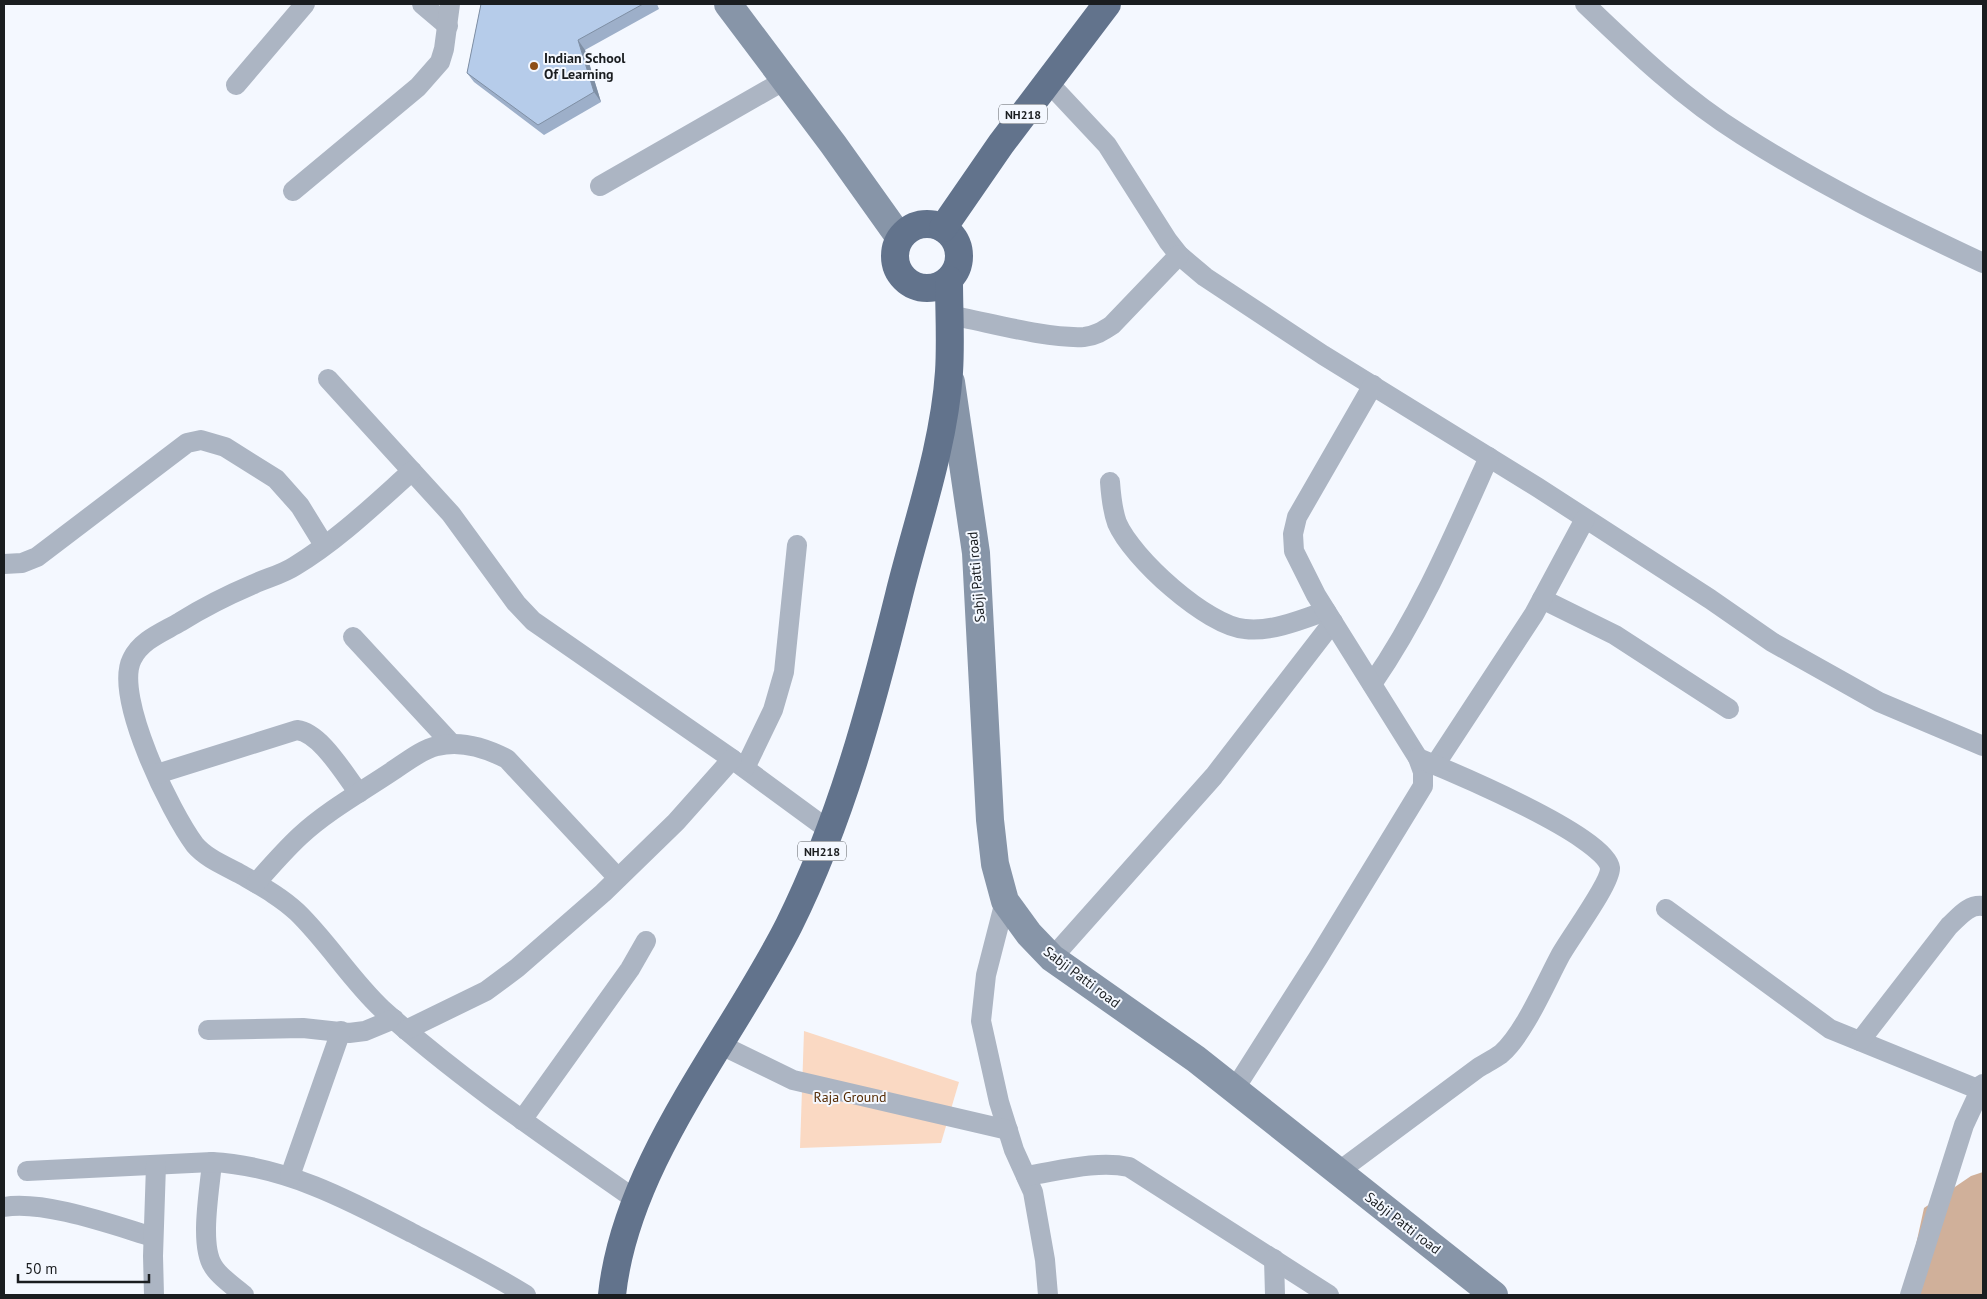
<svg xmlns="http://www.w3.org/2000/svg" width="1987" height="1299" font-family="'PT Sans',sans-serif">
  <rect width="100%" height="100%" fill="#f4f8ff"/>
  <path fill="#fad9c3" d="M804,1031L959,1082L941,1143L800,1148Z"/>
  <path fill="#d0b09a" d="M1983,1172V1295H1905L1924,1208L1971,1176Z"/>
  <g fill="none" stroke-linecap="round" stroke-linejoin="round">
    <g stroke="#acb5c3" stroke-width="20">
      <path d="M422,4L448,26"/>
      <path d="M1585,4C1634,51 1684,99 1742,135C1820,185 1900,224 1983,263"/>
      <path d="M1047,81L1107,145L1168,241L1179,255L1205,277L1323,355L1537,487L1710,599L1772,642L1879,702L1983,746"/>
      <path d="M236,85L305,4"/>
      <path d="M600,186L785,80"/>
      <path d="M293,191L418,87L440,62L444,49L450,4"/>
      <path d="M949,315C988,322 1046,339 1084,337C1095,336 1103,331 1112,325L1179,255"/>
      <path d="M328,379L451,514L516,603L533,621L732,759L830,831"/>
      <path d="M412,471C375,504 338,540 295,566C283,574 267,578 254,584C228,595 204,607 180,622C163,632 141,640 132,659C113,696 171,813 195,845C207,859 226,866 242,875C261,886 281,897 297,912C328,942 351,980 382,1009C461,1080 549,1139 636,1200"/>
      <path d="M1110,482C1111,496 1112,509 1117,523C1132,558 1207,626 1245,629C1272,632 1301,620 1326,611"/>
      <path d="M4,564L22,563L37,557L187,443L201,440L225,447L276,479L300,506L324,545"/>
      <path d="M1542,599L1615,635L1729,709"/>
      <path d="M353,637L451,743"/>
      <path d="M1372,684C1421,613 1454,535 1489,457"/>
      <path d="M1435,765L1534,614L1585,519"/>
      <path d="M745,768L773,710L784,672L797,545"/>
      <path d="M157,774L297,730C321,733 344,774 359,793"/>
      <path d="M256,883C270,867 285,850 300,836C327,811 361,792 391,772C405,763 422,749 437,746C461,740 486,748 507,759L618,878"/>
      <path d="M1005,901L986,975L981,1021L999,1102L1014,1150L1033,1192L1045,1260L1048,1295"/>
      <path d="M1666,909L1830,1029L1980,1090"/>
      <path d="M1052,958L1214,776L1333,622"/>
      <path d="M208,1030L303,1028L349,1033L365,1031L394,1019"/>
      <path d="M406,1030L486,991L517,968L603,893L676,822L732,759"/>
      <path d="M1860,1041L1949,926C1959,917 1968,904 1983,906"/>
      <path d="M719,1044L793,1080L1008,1130"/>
      <path d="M1234,1090L1318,958L1423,786V772L1418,758L1316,595L1294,551L1293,534L1297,517L1373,385"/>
      <path d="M522,1120L630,969L646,941"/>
      <path d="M212,1162C210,1188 199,1244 213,1266C219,1277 235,1287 244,1295"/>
      <path d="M27,1171L212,1162C285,1166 349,1200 412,1233C451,1253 489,1272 526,1295"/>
      <path d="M1338,1172L1478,1068C1486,1063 1494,1059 1501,1054C1524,1034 1545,984 1560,956C1569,939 1611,883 1610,868C1606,836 1450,771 1418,758"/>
      <path d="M290,1176L341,1031"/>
      <path d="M1026,1176C1059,1171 1097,1160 1129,1167L1329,1295"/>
      <path d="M4,1207C44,1200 113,1225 153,1237"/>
      <path d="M1274,1259L1275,1295"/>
      <path d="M154,1295L153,1256L156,1165"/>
      <path d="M1910,1295L1964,1125L1983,1084"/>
    </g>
    <g stroke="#8795a8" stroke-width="28">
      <path d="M728,4L833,144L900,238"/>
      <path d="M951,382L976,553L990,820L995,864L1005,901L1029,934L1052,958L1196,1059L1494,1295"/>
    </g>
    <g stroke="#62738c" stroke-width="28">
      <circle cx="927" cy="256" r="32"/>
      <path d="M943,228L1001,144L1107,4"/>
      <path d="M612,1295C626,1162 730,1042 789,925C841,820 871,708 899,595C917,522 944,447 949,372C951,342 949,310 949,280"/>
    </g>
  </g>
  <path fill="#9dafc9" d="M481,4H657L659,9L585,50L601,102L544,135L474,82L467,73Z"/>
  <path fill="#7f8fa4" d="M578,40L585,50L601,102L594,92Z"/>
  <path fill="#b6ccea" stroke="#7f8fa4" d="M481,4H643L578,40L594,92L538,125L467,73Z"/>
  <circle fill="#8e4e16" stroke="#f4f8ff" stroke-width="2" cx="534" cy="66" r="5"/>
  <g text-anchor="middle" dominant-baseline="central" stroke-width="4" stroke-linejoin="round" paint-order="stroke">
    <g fill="#f4f8ff" stroke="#5b5f63" stroke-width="1">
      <rect x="999" y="104.5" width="48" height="19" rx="4"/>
      <rect x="798" y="841.5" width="48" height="19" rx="4"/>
    </g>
    <g font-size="12" font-weight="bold" fill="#1a1d20">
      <text x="1023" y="114">NH218</text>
      <text x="822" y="851">NH218</text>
    </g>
    <g font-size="14" font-weight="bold" fill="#1a1d20" stroke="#f4f8ff" text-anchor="start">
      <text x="544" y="58">Indian School<tspan x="544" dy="16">Of Learning</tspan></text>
    </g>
    <g font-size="14" fill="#1a1d20" stroke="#f4f8ff">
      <text transform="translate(976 577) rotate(-95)">Sabji Patti road</text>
      <text transform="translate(1082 977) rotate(37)">Sabji Patti road</text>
      <text transform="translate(1403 1223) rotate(38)">Sabji Patti road</text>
    </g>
    <g font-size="14" fill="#562c05" stroke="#f4f8ff">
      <text x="850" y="1097">Raja Ground</text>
    </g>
  </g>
  <rect width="1987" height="1299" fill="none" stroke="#1a1d20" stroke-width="10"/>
  <path d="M18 1274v8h131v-8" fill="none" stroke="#1a1d20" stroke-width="2.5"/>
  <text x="25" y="1274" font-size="15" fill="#1a1d20" stroke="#f4f8ff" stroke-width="4" paint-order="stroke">50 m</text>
</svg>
